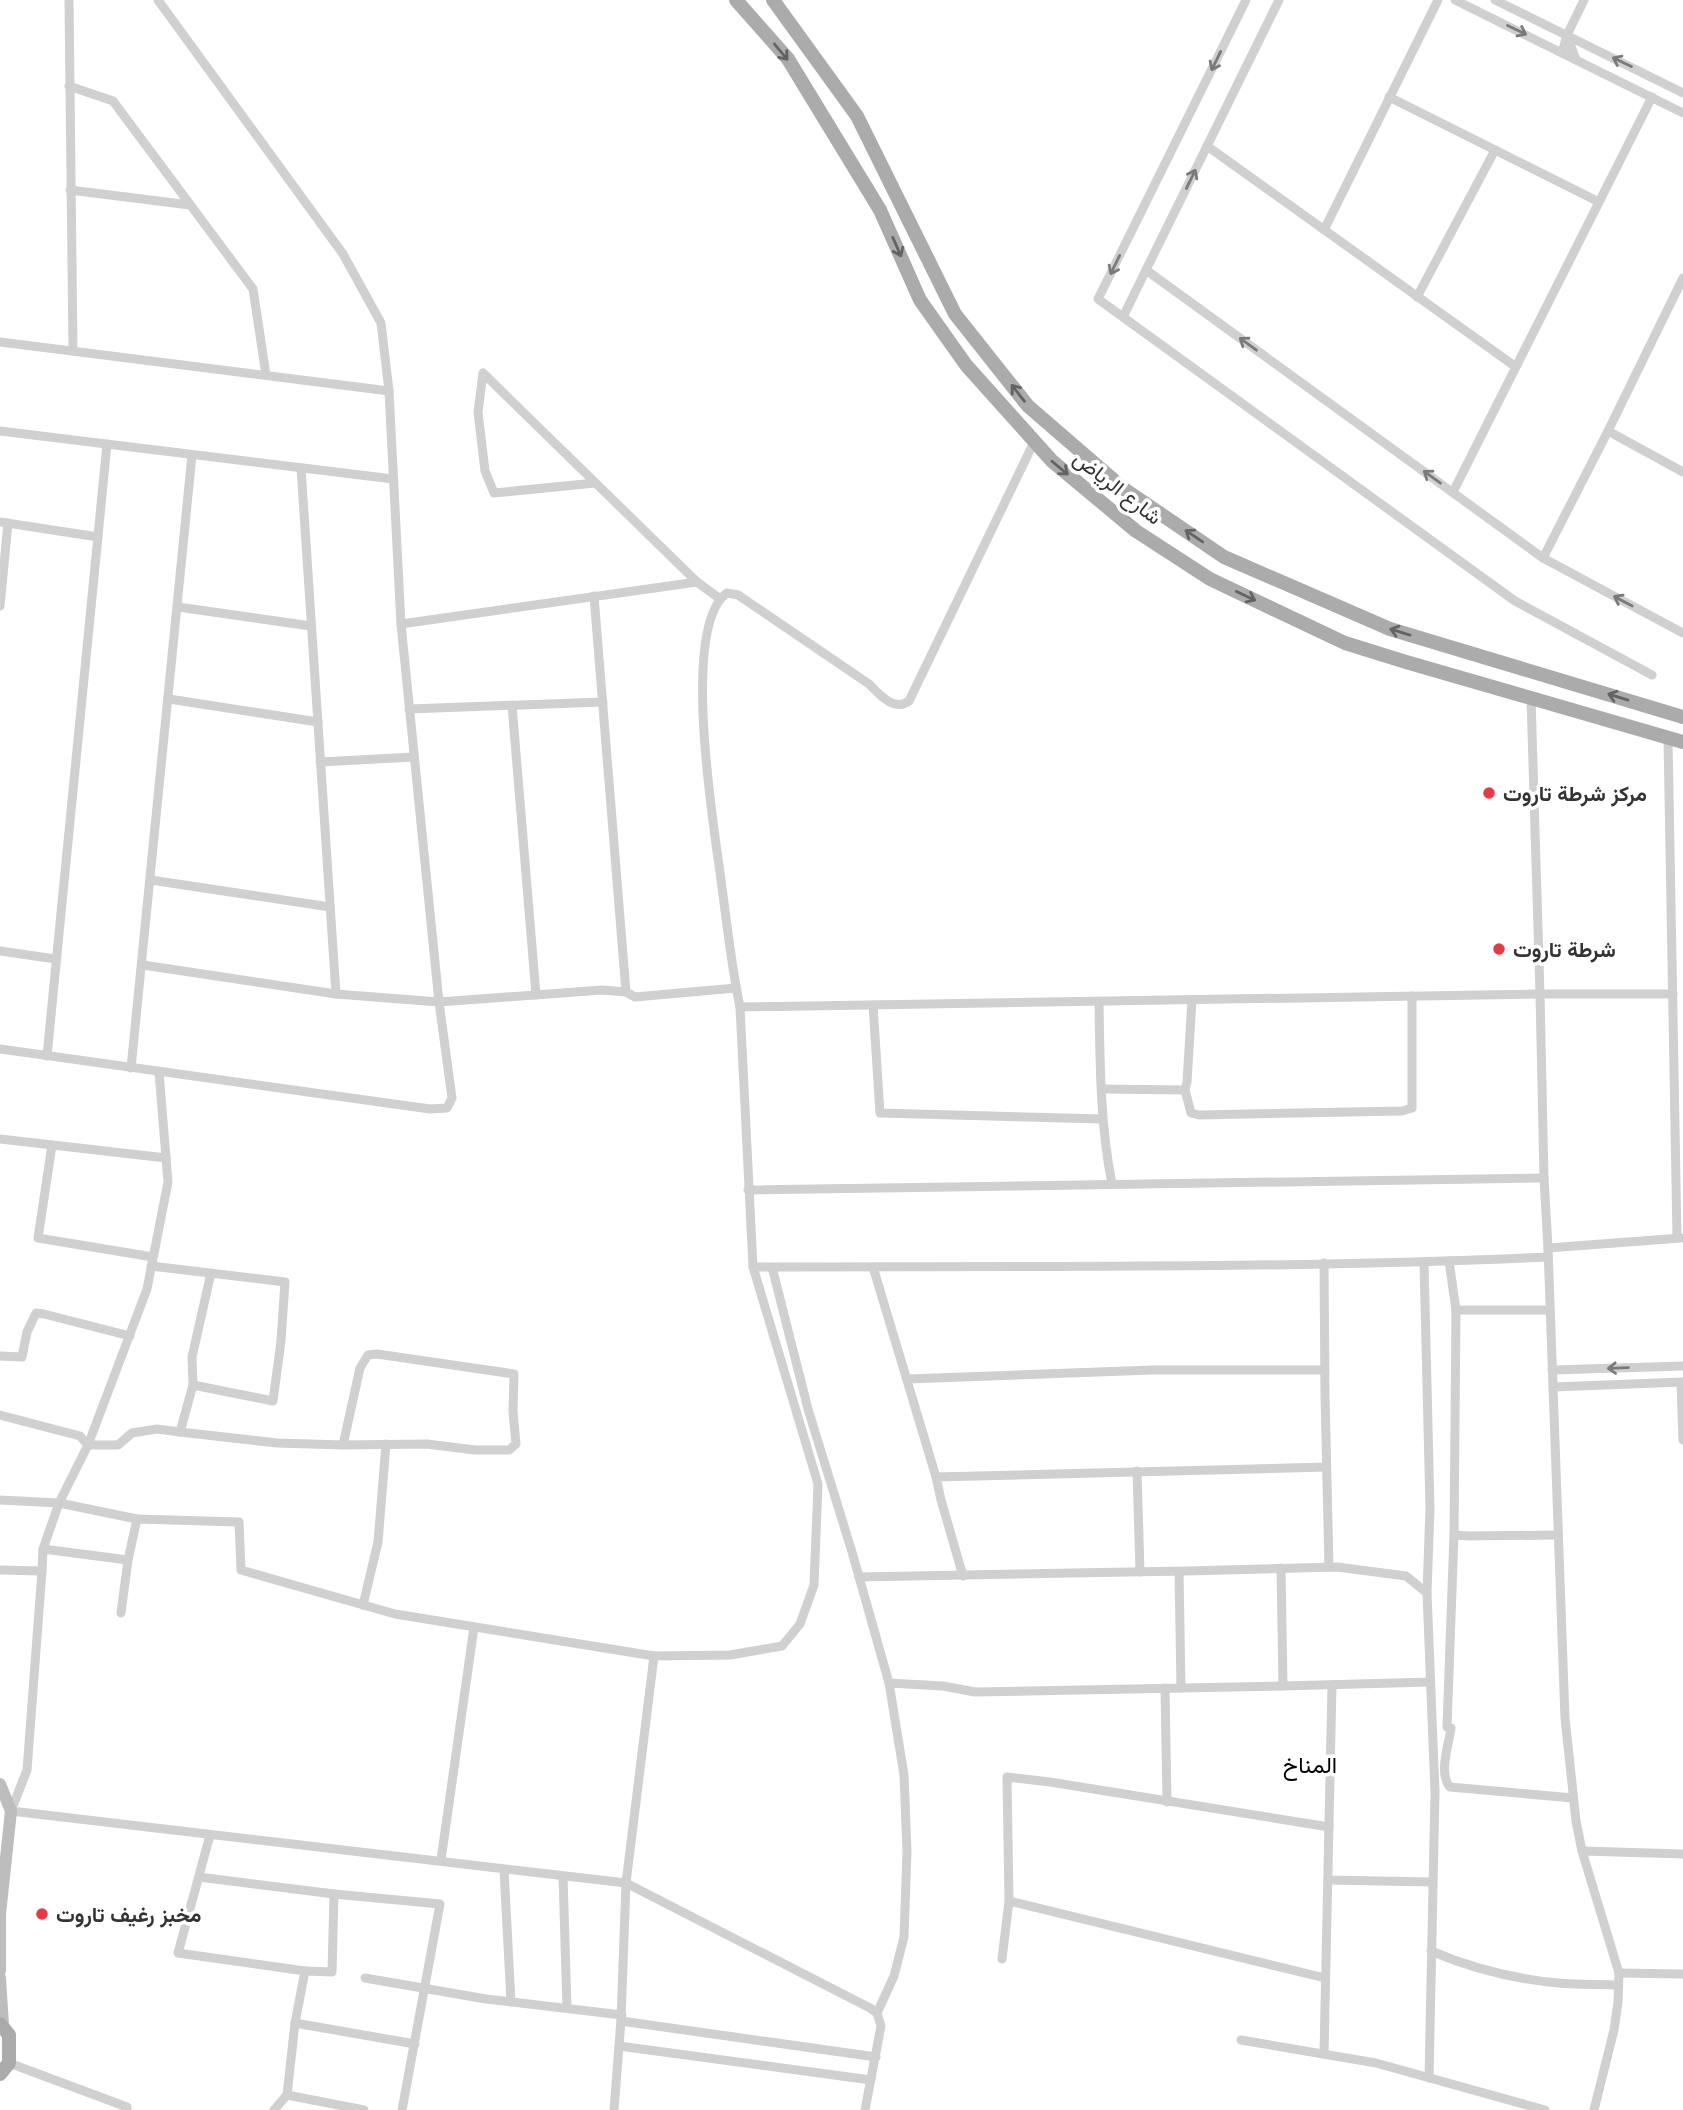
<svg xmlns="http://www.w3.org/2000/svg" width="1683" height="2110" font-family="'Noto Sans',Vazirmatn,sans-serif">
  <rect width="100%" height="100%" fill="#fff"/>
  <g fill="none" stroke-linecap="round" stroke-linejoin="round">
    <g stroke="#d0d0d0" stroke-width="9">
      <path d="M69,0L73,351"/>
      <path d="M1246,0L1098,299L1515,601L1652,675"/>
      <path d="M1279,0L1146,270L1543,558L1683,633"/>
      <path d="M1455,0L1683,113"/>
      <path d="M1495,0L1683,93"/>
      <path d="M1567,35L1584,0"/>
      <path d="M1562,53L1567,35L1576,60"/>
      <path d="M69,86L113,101L253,289L266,375"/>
      <path d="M1389,97L1599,202"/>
      <path d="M1207,146L1516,367"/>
      <path d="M70,190L190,205"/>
      <path d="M1324,230L1438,0"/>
      <path d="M1417,297L1495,150"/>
      <path d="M1123,317L1146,270"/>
      <path d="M0,342L389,391"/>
      <path d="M483,373L697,582"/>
      <path d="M483,373L478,412L485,471L494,493L595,483"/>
      <path d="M0,431L393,479"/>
      <path d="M1608,431L1683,472"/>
      <path d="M301,468L336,994"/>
      <path d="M1453,492L1652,97"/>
      <path d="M0,522L98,537"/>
      <path d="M1543,558L1608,431L1683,278"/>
      <path d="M594,596L626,992"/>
      <path d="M0,606L8,523"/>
      <path d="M178,607L311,626"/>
      <path d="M401,624L697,582L719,598"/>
      <path d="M1531,698L1540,994L1544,1178L1548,1248L1565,1718L1576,1821L1582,1851L1619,1973L1618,2002L1614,2030L1594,2110"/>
      <path d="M169,699L318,722"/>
      <path d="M512,705L536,995"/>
      <path d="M409,709L603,702"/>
      <path d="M1668,738L1677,1238"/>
      <path d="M320,762L414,757"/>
      <path d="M151,880L330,907"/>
      <path d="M0,951L56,959"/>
      <path d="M143,965L336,994L439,1002L602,990L626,992L635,997L736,988"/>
      <path d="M1192,1000L1187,1082L1185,1090L1191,1113L1199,1115L1402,1111L1412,1108V996"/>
      <path d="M1099,1002C1100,1063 1100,1124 1112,1184"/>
      <path d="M873,1005L880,1113L1102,1119"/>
      <path d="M740,1007L1540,994H1673"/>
      <path d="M0,1049L430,1109L447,1108L452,1098L439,1002L401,624L389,391L381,323L343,254L158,0"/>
      <path d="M47,1056L107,444"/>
      <path d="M131,1068L192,455"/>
      <path d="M159,1072L168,1182L147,1289L88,1445H118L132,1433L157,1429L180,1432"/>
      <path d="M1102,1089L1185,1090"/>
      <path d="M0,1139L166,1158"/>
      <path d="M52,1145L38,1238L153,1257"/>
      <path d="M748,1190L1544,1178"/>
      <path d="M1548,1248L1681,1238"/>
      <path d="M1449,1261L1456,1310L1454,1535L1447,1727L1451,1728C1449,1744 1438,1774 1450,1787L1573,1798"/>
      <path d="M1424,1262L1430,1508L1427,1593L1435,1792L1429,2078"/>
      <path d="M1324,1263L1325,1395L1329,1567"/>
      <path d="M151,1266L285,1282L281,1341L273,1401L193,1385L180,1432L277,1443L343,1445L427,1444L475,1450H509L516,1444L513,1412L514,1374L377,1354L368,1355L360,1368L343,1445"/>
      <path d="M753,1267C1018,1266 1283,1269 1548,1257"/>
      <path d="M772,1267L808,1409L852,1552L889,1683L943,1686L975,1692L1283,1686"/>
      <path d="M873,1267L936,1477"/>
      <path d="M1456,1310H1550"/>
      <path d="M0,1356L22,1357L27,1332L36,1313L44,1314L130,1336"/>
      <path d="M1552,1370L1683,1366"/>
      <path d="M908,1379L1152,1370H1324"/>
      <path d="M1681,1382L1683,1440"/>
      <path d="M193,1385L192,1357L211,1273"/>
      <path d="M1553,1387L1683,1382"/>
      <path d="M0,1415L80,1436L88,1445L59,1503L137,1519"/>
      <path d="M1137,1471L1140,1572"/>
      <path d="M0,1500L59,1503L43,1549"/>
      <path d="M1454,1535L1470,1536L1557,1535"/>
      <path d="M1281,1568L1283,1686L1430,1682"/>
      <path d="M0,1570L42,1571L43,1549L128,1560L137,1519L239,1522L241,1570L395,1614L654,1656"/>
      <path d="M42,1571L27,1770L11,1811L626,1883L654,1656L730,1655L782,1646L800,1624L814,1585L818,1484L753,1267L740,1007C731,965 727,923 721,880C714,827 680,626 727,593L738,595L869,684C880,695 894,712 909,701L1034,442"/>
      <path d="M1179,1572L1181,1688"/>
      <path d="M963,1576L941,1500L936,1477L1326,1467"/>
      <path d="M859,1577L1186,1571L1337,1567L1406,1576L1427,1593"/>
      <path d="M363,1605L378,1542L386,1444"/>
      <path d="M121,1613L128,1560"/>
      <path d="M1165,1688L1167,1802"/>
      <path d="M210,1835L178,1953L305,1971L295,2023L287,2095L274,2110"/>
      <path d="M1582,1851L1683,1854"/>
      <path d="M441,1860L474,1627"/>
      <path d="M504,1870L511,2002"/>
      <path d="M563,1876L567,2008"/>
      <path d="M199,1877L334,1894L332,1972L305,1971"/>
      <path d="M1328,1880L1432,1882"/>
      <path d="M334,1894L440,1904L402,2110"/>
      <path d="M1009,1901L1007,1777L1050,1782L1329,1827"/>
      <path d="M1431,1951C1471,1968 1514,1979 1558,1983C1578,1985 1598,1984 1618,1985"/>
      <path d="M1002,1959L1009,1901L1325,1978"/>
      <path d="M1619,1973L1683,1974"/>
      <path d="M365,1978L486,1999L622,2015"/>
      <path d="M877,2013L894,1976L904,1937L907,1851L904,1775L889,1683"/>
      <path d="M621,2021L876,2057"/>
      <path d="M295,2023L415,2044"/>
      <path d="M1241,2040L1376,2063L1545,2110"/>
      <path d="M619,2046L871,2080"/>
      <path d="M1324,2054L1332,1685"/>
      <path d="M9,2063L127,2107V2110"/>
      <path d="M287,2095L364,2110"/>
      <path d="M614,2110L621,2020L626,1883L870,2008L877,2013L881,2026L865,2110"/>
    </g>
    <g stroke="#bdbdbd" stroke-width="12">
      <path d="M0,1784L11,1811L0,1914V1971"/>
      <path d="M0,1978L3,2025"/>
    </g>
    <g stroke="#ababab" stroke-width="14">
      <path d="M736,0L788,59L880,210L920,300L966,365L1052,461L1136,531L1210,579L1345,643L1406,662L1683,742"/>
      <path d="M773,0L857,116L955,314L1028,406L1124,489L1224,557L1390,629L1683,717"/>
      <path d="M0,2024L9,2035V2063L0,2074"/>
    </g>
  </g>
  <defs><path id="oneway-shaft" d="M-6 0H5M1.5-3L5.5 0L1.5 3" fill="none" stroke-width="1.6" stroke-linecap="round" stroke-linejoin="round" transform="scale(1.75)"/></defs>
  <g stroke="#7a7a7a">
    <use href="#oneway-shaft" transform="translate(1517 30) rotate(26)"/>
    <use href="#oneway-shaft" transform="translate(1216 61) rotate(116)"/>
    <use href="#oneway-shaft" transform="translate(1622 62) rotate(-154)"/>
    <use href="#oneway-shaft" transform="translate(1191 179) rotate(-64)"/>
    <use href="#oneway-shaft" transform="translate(1115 265) rotate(116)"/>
    <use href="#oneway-shaft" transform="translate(1248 344) rotate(-144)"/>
    <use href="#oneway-shaft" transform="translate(1432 477) rotate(-144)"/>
    <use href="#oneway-shaft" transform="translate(1623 601) rotate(-152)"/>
    <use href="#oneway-shaft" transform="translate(1618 1368) rotate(178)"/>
  </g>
  <g stroke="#636363">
    <use href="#oneway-shaft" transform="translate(781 52) rotate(50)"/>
    <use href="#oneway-shaft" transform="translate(897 247) rotate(66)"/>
    <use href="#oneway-shaft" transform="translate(1018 393) rotate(-128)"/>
    <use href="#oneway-shaft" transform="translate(1060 468) rotate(40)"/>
    <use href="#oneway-shaft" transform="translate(1194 536) rotate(-146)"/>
    <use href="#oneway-shaft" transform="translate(1246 596) rotate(25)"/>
    <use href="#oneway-shaft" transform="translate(1400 632) rotate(-163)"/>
    <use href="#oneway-shaft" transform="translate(1618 697) rotate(-163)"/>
  </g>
  <g fill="#e63946" stroke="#fff" stroke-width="2.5">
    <circle cx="1489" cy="793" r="7"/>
    <circle cx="1499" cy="949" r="7"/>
    <circle cx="42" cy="1914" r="7"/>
  </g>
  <g text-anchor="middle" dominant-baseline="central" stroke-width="7" stroke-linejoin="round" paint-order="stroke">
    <g font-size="21" fill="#333" stroke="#fff">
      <text transform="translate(1118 487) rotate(38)">شارع الرياض</text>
    </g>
    <g font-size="21" font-weight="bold" fill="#333" stroke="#fff" text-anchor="start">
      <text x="1503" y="793">مركز شرطة تاروت</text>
      <text x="1513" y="949">شرطة تاروت</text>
      <text x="56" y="1914">مخبز رغيف تاروت</text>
    </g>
    <g font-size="23" fill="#000" stroke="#fff">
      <text x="1310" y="1764">المناخ</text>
    </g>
  </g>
</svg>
